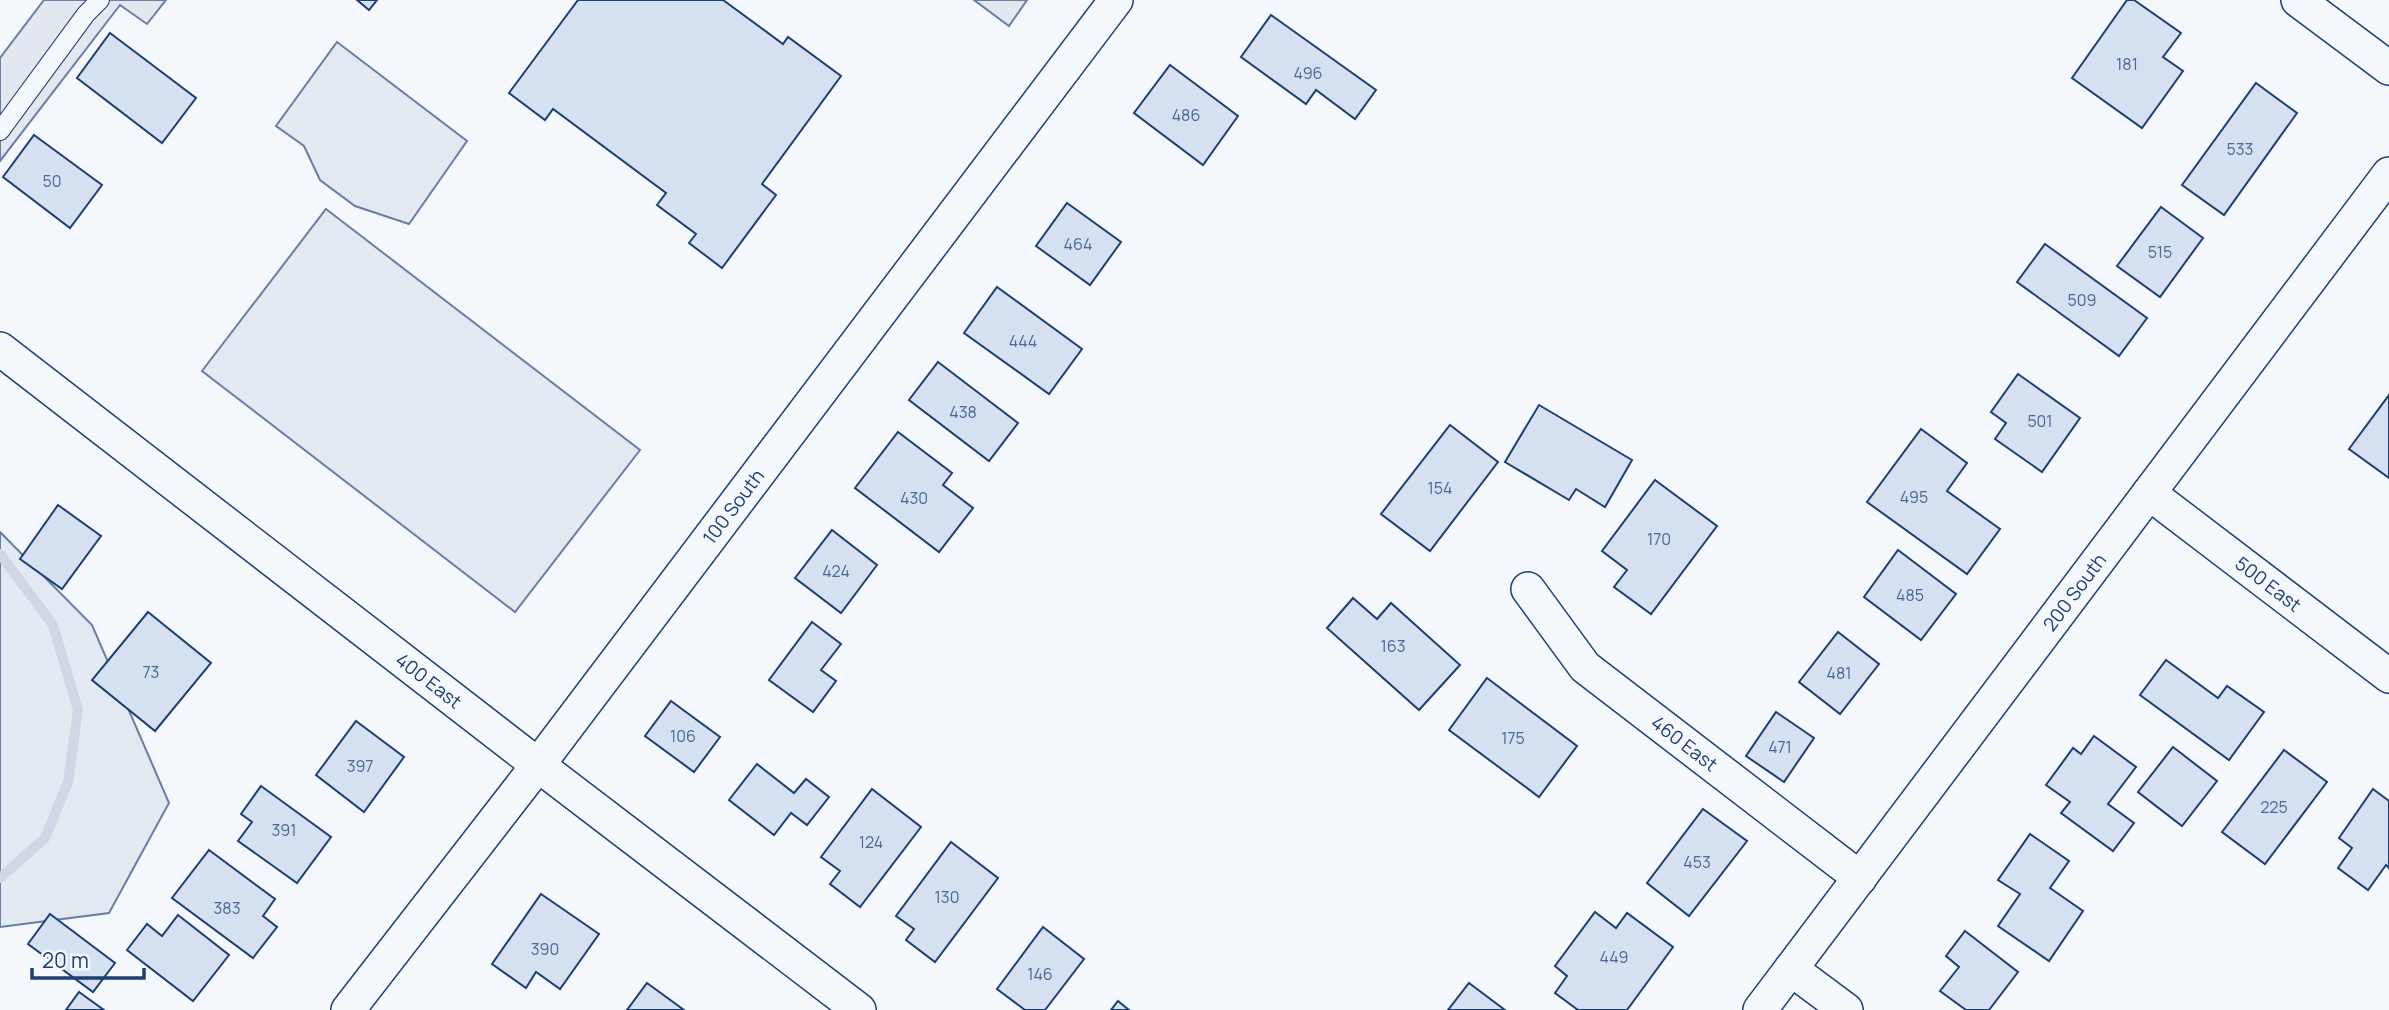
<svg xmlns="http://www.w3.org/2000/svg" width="2389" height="1010" font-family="Manrope,sans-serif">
  <rect width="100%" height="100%" fill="#f4f7fb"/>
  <g fill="#e3e9f0" stroke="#687fa3" stroke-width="2">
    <path d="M337,42L467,141L409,224L355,206L320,180L304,146L276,126Z"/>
    <path d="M326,209L640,450L515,612L202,371Z"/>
    <path d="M0,532L92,625L169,803L109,913L0,927Z"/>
  </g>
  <g fill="#e3e8f0" stroke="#687fa3" stroke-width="2">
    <path d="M44,0H166L147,24L120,5L0,161V58Z"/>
    <path d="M974,0H1027L1009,26Z"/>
  </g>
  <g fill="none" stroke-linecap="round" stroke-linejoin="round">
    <path stroke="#cfd7e4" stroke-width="10" d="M0,554L53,625L78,710L68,782L45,838L0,878"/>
  </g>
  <g fill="#d5e0f0" stroke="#1d3f73" stroke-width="2">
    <path d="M357,0H377L369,10Z"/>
    <path d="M578,0H723L783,44L788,37L841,76L762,184L776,195L722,268L689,243L696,234L657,205L666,193L553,109L545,120L509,93Z"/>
    <path d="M2127,0H2134L2181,33L2163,57L2183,71L2142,128L2072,78Z"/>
    <path d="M1271,15L1376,90L1355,119L1316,90L1306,104L1241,57Z"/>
    <path d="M110,33L196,98L162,143L77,78Z"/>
    <path d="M1170,65L1238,116L1203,165L1134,113Z"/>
    <path d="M2256,83L2297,113L2224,215L2182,185Z"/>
    <path d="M34,135L102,185L70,228L3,177Z"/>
    <path d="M1067,203L1121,242L1090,285L1036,246Z"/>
    <path d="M2161,207L2203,238L2160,297L2117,266Z"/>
    <path d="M2045,244L2147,318L2119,356L2017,282Z"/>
    <path d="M997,287L1082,349L1049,394L964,333Z"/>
    <path d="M938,362L1018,423L989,461L909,400Z"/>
    <path d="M2018,374L2080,418L2042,472L1995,439L2006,423L1991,412Z"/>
    <path d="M2389,395V478L2349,449Z"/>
    <path d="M1539,405L1632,460L1605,507L1576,489L1569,500L1505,462Z"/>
    <path d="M1450,425L1498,462L1430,551L1381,514Z"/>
    <path d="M1921,429L1967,463L1947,491L2000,529L1967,574L1867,502Z"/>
    <path d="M898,432L952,473L943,485L973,508L939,552L855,488Z"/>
    <path d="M1655,480L1717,526L1651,614L1614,587L1627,570L1602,551Z"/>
    <path d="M58,505L101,536L62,589L20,559Z"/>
    <path d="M832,530L877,565L841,613L795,578Z"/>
    <path d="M1898,550L1956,594L1921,640L1864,597Z"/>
    <path d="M1353,598L1377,619L1391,603L1460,665L1419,710L1327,628Z"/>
    <path d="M148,612L211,663L155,731L92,680Z"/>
    <path d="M812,622L841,644L821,670L836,681L813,712L769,680Z"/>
    <path d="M1838,632L1879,664L1840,714L1799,682Z"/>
    <path d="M2166,660L2218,698L2227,686L2264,712L2229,760L2140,695Z"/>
    <path d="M1487,678L1577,746L1539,797L1449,730Z"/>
    <path d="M671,701L720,737L694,772L645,736Z"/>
    <path d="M1776,712L1814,738L1784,782L1746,756Z"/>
    <path d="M356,721L404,757L364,812L316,775Z"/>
    <path d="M2094,736L2136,767L2108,804L2134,823L2113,851L2061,813L2070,802L2046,785L2073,748L2081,754Z"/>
    <path d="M2173,747L2217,781L2182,826L2138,792Z"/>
    <path d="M2284,750L2327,782L2265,864L2222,832Z"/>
    <path d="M757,764L794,793L806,779L829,797L807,825L791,813L774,835L729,800Z"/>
    <path d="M261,786L331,837L297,883L238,841L252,822L241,814Z"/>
    <path d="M872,789L921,827L860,907L830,884L840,871L821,857Z"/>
    <path d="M2373,789L2389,801V868L2386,865L2368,890L2338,868L2352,848L2339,838Z"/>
    <path d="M1703,809L1747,841L1689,916L1647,883Z"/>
    <path d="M2030,834L2069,861L2050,888L2083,911L2049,961L1998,926L2020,894L1998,880Z"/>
    <path d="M951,842L998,878L935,962L906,940L914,929L896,916Z"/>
    <path d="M209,850L275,899L263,916L277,927L253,958L172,898Z"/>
    <path d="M541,894L599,934L560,989L536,972L526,988L492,964Z"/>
    <path d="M1595,912L1616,928L1627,913L1673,947L1627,1010H1578L1555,993L1567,976L1555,966Z"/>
    <path d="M50,914L115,963L93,992L28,944Z"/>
    <path d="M178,915L229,955L193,1001L127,950L147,924L162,936Z"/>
    <path d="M1043,927L1084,959L1045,1010H1025L997,989Z"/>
    <path d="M1965,931L2018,972L1989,1010H1966L1940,991L1959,967L1946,956Z"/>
    <path d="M647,983L684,1010H627Z"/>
    <path d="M1469,983L1505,1010H1448Z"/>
    <path d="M79,992L104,1010H66Z"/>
    <path d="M1118,1001L1129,1010H1111Z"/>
  </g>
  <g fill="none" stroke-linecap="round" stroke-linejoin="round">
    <g stroke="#1d3f73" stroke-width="20">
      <path id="service" d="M0,131L86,14L100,0"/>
    </g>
    <g stroke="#1d3f73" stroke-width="36">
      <g id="minor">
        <path d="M2298,0L2389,68"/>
        <path id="s1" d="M0,349L538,765L859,1010"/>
        <path id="s2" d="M2149,493L2389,676"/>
        <path id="s3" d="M1528,589L1585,667L1860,878"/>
        <path d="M1791,969L1846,1010"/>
        <path id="s4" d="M348,1010L538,765L1116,0"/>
        <path id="s5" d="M1760,1010L2389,174"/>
      </g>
    </g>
    <use href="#service" stroke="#f4f7fb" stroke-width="18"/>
    <use href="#minor" stroke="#f4f7fb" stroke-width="33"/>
  </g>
  <g text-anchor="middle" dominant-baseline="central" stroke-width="5" stroke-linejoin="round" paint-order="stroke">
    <g font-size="16" fill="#4b6792">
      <text x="2127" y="64">181</text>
      <text x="1308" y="73">496</text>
      <text x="1186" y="115">486</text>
      <text x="2240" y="149">533</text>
      <text x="52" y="181">50</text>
      <text x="1078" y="244">464</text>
      <text x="2160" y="252">515</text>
      <text x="2082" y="300">509</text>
      <text x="1023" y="341">444</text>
      <text x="963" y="412">438</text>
      <text x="2040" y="421">501</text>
      <text x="1440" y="488">154</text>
      <text x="1914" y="497">495</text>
      <text x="914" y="498">430</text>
      <text x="1659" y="539">170</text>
      <text x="836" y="571">424</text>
      <text x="1910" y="595">485</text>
      <text x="1393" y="646">163</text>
      <text x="151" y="672">73</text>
      <text x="1839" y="673">481</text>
      <text x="683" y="736">106</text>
      <text x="1513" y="738">175</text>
      <text x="1780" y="747">471</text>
      <text x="360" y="766">397</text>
      <text x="2274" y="807">225</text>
      <text x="284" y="830">391</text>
      <text x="871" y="842">124</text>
      <text x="1697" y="862">453</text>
      <text x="947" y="897">130</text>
      <text x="227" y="908">383</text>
      <text x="545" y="949">390</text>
      <text x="1614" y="957">449</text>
      <text x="1040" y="974">146</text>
    </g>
    <g font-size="19" fill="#1d3f73" stroke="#f4f7fb">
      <text stroke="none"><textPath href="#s4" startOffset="634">100 South</textPath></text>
      <text stroke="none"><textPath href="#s2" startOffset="150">500 East</textPath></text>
      <text stroke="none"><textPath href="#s5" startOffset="523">200 South</textPath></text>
      <text stroke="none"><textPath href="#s1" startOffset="542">400 East</textPath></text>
      <text stroke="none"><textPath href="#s3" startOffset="222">460 East</textPath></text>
    </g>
  </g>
  <path d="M32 968v10h112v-10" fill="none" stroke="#1d3f73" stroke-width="3.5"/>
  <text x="42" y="968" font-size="21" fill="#1d3f73" stroke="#f4f7fb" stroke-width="5" paint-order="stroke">20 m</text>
</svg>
